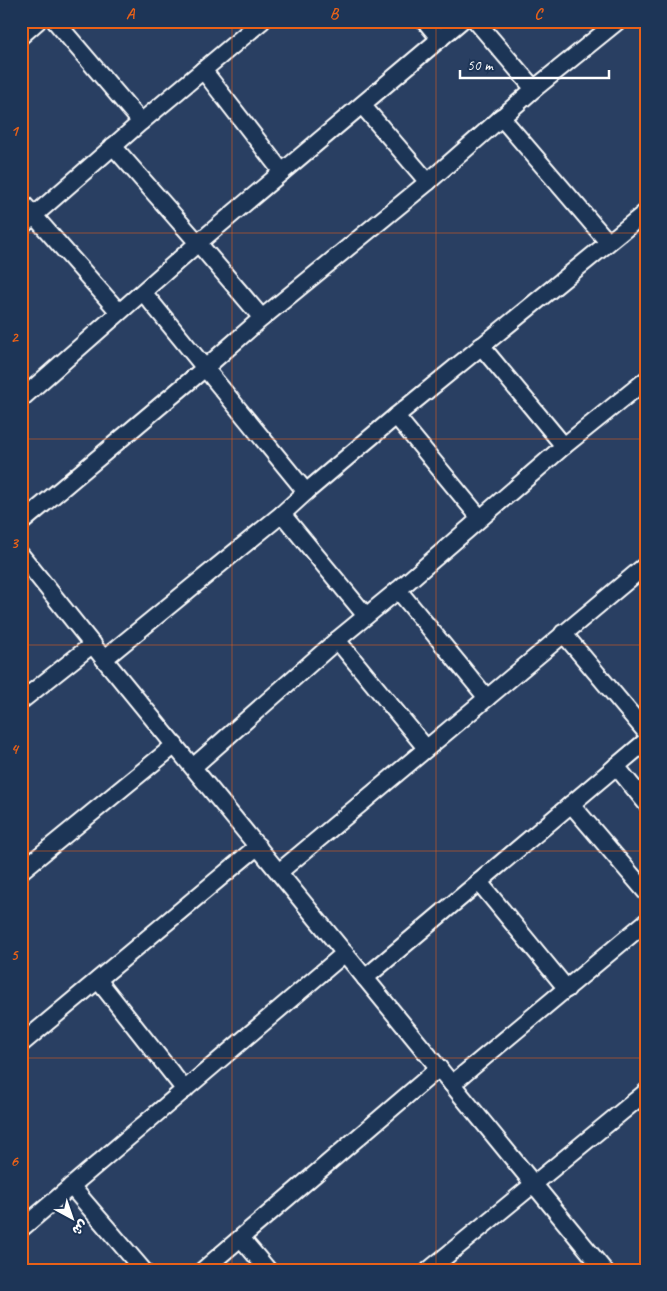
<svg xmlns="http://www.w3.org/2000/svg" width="667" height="1291" font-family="Caveat,'Playpen Sans Arabic',sans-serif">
  <rect width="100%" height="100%" fill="#293f62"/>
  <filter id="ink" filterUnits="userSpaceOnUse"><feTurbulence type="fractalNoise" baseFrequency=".02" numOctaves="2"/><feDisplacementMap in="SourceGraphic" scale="10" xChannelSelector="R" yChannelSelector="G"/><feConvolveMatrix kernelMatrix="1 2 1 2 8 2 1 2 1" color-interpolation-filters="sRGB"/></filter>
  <g filter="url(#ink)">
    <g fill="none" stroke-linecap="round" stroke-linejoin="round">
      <g stroke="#fff" stroke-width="20">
        <g id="minor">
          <path d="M55,21L141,122"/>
          <path d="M425,21L440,39"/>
          <path d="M476,21L534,89"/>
          <path d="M21,36L38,21"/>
          <path d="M203,70L282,172"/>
          <path d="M362,105L428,182"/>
          <path d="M501,117L608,242"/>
          <path d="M113,146L198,243L262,318"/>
          <path d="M21,201L119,312"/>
          <path d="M21,227L141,122L262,21"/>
          <path d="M143,292L306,492"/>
          <path d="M481,346L564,446"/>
          <path d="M21,399L198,243L461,21"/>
          <path d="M396,416L480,518"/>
          <path d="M282,514L366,616"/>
          <path d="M21,523L205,368L262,318L428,182L534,89L618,21"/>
          <path d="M21,555L104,659L604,1270"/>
          <path d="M398,590L487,698"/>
          <path d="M563,633L646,732"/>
          <path d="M337,640L426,748"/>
          <path d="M104,659L192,587L282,514L306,492L396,416L646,212"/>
          <path d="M21,701L93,644"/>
          <path d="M616,766L646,803"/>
          <path d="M193,767L337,640L398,590L564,446L646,380"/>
          <path d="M571,804L646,892"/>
          <path d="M21,871L175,745"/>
          <path d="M279,872L646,565"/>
          <path d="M479,882L567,989"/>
          <path d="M365,978L646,741"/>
          <path d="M98,980L185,1090"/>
          <path d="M21,1044L258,846"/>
          <path d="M452,1084L646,922"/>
          <path d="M71,1186L143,1270"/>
          <path d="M21,1229L345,953"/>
          <path d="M241,1238L268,1270"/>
          <path d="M203,1270L439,1068"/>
          <path d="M429,1270L646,1092"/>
        </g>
      </g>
      <use href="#minor" stroke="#1d3557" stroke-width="16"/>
    </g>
  </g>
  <path fill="none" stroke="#e96118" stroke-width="1" stroke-opacity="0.55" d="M232,21V1270M436,21V1270M21,233H646M21,439H646M21,645H646M21,851H646M21,1058H646"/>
  <rect width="667" height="1291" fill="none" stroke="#1d3557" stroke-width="55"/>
  <g transform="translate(72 1218) rotate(140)" stroke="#1d3557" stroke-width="4" paint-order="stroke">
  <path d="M0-4L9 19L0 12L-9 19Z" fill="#ffffff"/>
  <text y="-8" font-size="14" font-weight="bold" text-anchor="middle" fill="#ffffff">ش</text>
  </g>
  <path d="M460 70v8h149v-8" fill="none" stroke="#ffffff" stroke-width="2.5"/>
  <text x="467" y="70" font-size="15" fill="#ffffff" stroke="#1d3557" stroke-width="4" paint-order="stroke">50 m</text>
  <rect x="28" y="28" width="612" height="1236" fill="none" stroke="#e96118" stroke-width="2"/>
  <g font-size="16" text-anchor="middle" font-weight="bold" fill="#e96118">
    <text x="130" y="19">A</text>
    <text x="334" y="19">B</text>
    <text x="538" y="19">C</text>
    <text x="14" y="136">1</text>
    <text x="14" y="342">2</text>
    <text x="14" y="548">3</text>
    <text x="14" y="754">4</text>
    <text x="14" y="960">5</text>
    <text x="14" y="1166">6</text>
  </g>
</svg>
